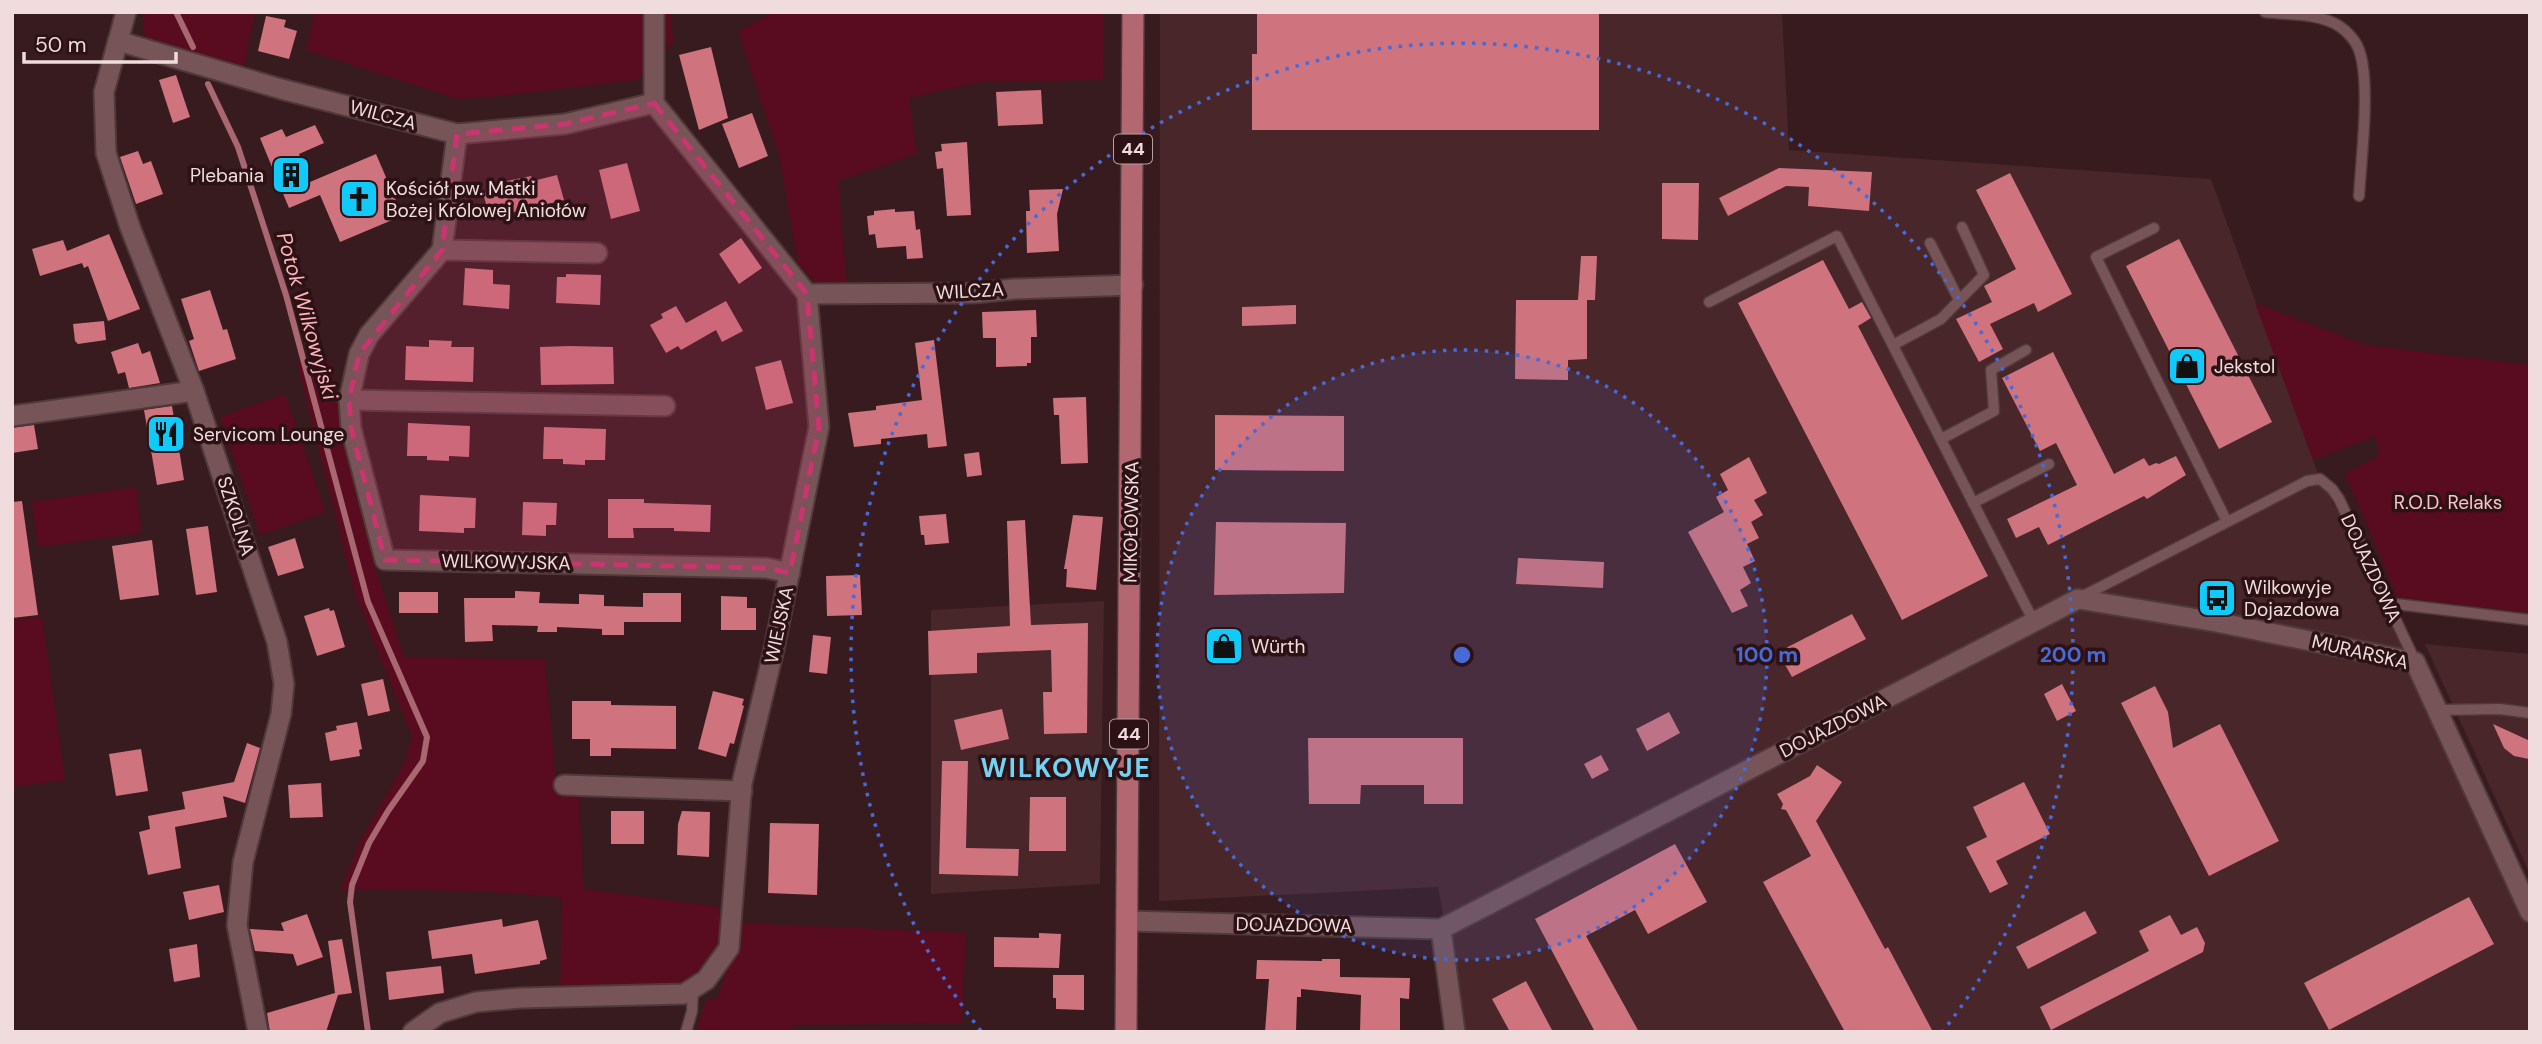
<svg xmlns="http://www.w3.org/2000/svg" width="2542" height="1044" font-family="'DM Sans',sans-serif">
  <rect width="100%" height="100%" fill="#381b1e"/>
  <g fill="#482629">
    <path d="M1160,12H1782L1789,150L2211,179L2320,479L2417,658L2530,910V1032H1465L1438,887L1159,901Z"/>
    <path d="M1104,601L1100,884L931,894V610Z"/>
    <path d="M2425,644L2530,654V874Z"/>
  </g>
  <g fill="#590c1f">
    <path d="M145,12H255L244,65L242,68L154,47C142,36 142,28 145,12Z"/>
    <path d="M315,12H671L673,42L637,80L490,97L457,99L306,50Z"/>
    <path d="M775,12H1104L1103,80L979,82L909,98L917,154L838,181L847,286L825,285L814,281L798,263L779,155L738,31Z"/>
    <path d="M2255,303L2365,345L2530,365V613L2397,597L2345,473L2378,457L2376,436L2313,460Z"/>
    <path d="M330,360L374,565L404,657L545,660L557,793H579L583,889L720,907V948L704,969L683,986L560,990L562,897L475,891L341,889L360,841L405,762L412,736L355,594L297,362Z"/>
    <path d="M285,394L326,512L260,535L220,417Z"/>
    <path d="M136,487L142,533L38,547L32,502Z"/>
    <path d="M42,617L65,780L12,787V620Z"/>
    <path d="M742,923L966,933L962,1023L793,1025L792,1032H696L707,999L717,1000Z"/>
  </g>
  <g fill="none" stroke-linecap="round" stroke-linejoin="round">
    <g stroke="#a96871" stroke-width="6">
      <path d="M176,12L193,47"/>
      <path d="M208,84L238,147L286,295L368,602L427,737L423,761L388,811L369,843L352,885L350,902L368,1032"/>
    </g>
  </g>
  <g fill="#cf737e">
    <path d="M1257,12H1599V130H1252V54H1257Z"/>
    <path d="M266,16L286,20L284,27L297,31L289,59L258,51Z"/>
    <path d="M711,47L728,118L699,130L679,55Z"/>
    <path d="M176,75L190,117L173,123L159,80Z"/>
    <path d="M1041,90L1043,124L998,126L996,92Z"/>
    <path d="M752,113L768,156L739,168L722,124Z"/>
    <path d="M315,125L324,143L299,154L310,182L376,154L401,212L397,218L340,242L320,195L289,208L260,138L282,129L286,137Z"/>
    <path d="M967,142L971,215L947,216L943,168L937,169L935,152L942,151L941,144Z"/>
    <path d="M138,151L143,164L151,161L163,194L136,204L120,157Z"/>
    <path d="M627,163L640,211L611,219L599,170Z"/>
    <path d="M1779,168L1872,172L1869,211L1808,206L1809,187L1786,186L1728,216L1719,198Z"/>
    <path d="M2010,173L2072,294L2038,312L2034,303L1990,324L2003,349L1979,362L1956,319L1992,302L1984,286L2016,269L1976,190Z"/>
    <path d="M557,175L564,200L490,218L483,193L508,187L507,181L531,176L533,181Z"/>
    <path d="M1662,183H1699L1698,240L1662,239Z"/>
    <path d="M1063,189L1057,214L1059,251L1027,253L1026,211H1030L1029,190Z"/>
    <path d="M895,209V212L914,211L916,230L920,229L923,258L907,259L906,246L877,248L875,234L869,235L867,216L874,215V211Z"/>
    <path d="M109,234L140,309L108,321L88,266L84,268L82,263L40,276L32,249L63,240L67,251Z"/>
    <path d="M741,238L762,268L739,284L719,254Z"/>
    <path d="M2179,239L2272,422L2219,449L2126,266Z"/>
    <path d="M1581,256H1597L1595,300H1578Z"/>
    <path d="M1823,260L1849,309L1862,302L1871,318L1858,326L1988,576L1902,620L1738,303Z"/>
    <path d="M465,268L493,270V284L510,285L509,309L463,305Z"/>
    <path d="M566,274L601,275L600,305L556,303L557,277H566Z"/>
    <path d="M210,290L223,330L227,329L236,359L199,371L189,341L194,339L181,299Z"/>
    <path d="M1516,300H1587V359L1568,360V380L1515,379Z"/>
    <path d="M726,301L743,331L722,342L716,330L681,350L678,346L666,353L650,325L663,318L661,314L676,306L686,323Z"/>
    <path d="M1296,305V324L1242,326V307Z"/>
    <path d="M1036,310L1037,337H1031V363H1027V366L996,367V338H983L982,312Z"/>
    <path d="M104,321L106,340L78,344L75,341L73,324Z"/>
    <path d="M429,340L452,341L451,347H474L473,382L405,380L406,346L429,347Z"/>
    <path d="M934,340L947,446L928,448L927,434L881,439V444L854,447L848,413L876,410V406L922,400L915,343Z"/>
    <path d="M138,343L142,354L150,351L160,383L129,388L125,372L118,374L111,352Z"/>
    <path d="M570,346L613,347L614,384L541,385L540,347Z"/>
    <path d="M2053,352L2114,474L2144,458L2149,466L2156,463L2159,464L2176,456L2186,475L2147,499L2144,496L2048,545L2039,527L2016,538L2007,519L2077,485L2056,443L2040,451L2002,378Z"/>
    <path d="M781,360L793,403L766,410L755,367Z"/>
    <path d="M1086,397L1088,463L1061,464L1059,415H1054L1053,398Z"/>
    <path d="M172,406L184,480L157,485L144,410Z"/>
    <path d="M1215,415L1344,416V471L1215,470Z"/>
    <path d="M408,423L470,426L469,457L449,456V461L427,460V456H407Z"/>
    <path d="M34,425L38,449L12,453V428Z"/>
    <path d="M544,427L606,429L605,460H585V465L563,464V459H543Z"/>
    <path d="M979,452L982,475L967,477L964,454Z"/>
    <path d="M1749,457L1767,493L1754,500L1763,515L1751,522L1759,538L1747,544L1755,561L1743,567L1751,583L1740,590L1748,606L1732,613L1688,532L1724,512L1716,497L1728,490L1720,474Z"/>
    <path d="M420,495L476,498L475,528H464V533L419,531Z"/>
    <path d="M608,499H644V503L711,505L710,532L674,531V528H633L634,538H608Z"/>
    <path d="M22,501L38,615L12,618V502Z"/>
    <path d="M523,502L557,503L556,525H546V536L522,535Z"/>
    <path d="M946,514L949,543L925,545L924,535H921L919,516Z"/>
    <path d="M1073,515L1103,517L1096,590L1066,587L1067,569H1064Z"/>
    <path d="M1025,520L1031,625L1088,623L1087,733L1044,734L1043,692H1052L1051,650L977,653V673L929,675L928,631L1010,626L1007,521Z"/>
    <path d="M1216,522L1346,523L1344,593L1214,595Z"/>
    <path d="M208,526L217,592L196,595L186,529Z"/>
    <path d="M295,538L304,568L278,576L268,547Z"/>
    <path d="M152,540L159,595L120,600L112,546Z"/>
    <path d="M1518,558L1604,562L1603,588L1516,584Z"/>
    <path d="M860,575L862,615L827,616L826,576Z"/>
    <path d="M515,591L540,592L539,603L579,604V594L604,595V606L643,607V593H681V622H624V635H602V629L557,627V632H537L538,626L492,625L493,641L465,642L464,598H515Z"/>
    <rect x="399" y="592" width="39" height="21"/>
    <path d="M721,596L747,597V608H756V630H721Z"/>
    <path d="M329,608L330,611L334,610L345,647L317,656L304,616Z"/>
    <path d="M1852,614L1866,639L1792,677L1778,652Z"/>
    <path d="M813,635L831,637L827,674L809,672Z"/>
    <path d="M383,679L390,711L368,716L361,684Z"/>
    <path d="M2062,684L2076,711L2057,721L2044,694Z"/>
    <path d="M2155,686L2168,712L2173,748L2220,724L2279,841L2209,876L2121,703Z"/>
    <path d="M713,691L744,699L742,705L744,706L734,744L730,743L726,757L698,749Z"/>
    <path d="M572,701H611V705L676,706V749L611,748V756H590V739H572Z"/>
    <path d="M1002,709L1009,739L961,750L954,720Z"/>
    <path d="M1669,712L1680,733L1647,751L1636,729Z"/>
    <path d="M357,722L362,749L359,750L360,756L330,761L325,733L337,730L336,726Z"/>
    <path d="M2493,724L2528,740L2529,759L2514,756L2504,748Z"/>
    <path d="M1308,738H1463V804H1424V785H1361L1360,804H1309Z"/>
    <path d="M247,743L260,748L245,803L223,796L227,817L175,827L181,868L148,875L139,832L150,829L148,816L185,809L182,792L234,782Z"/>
    <path d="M141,749L148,791L116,796L109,754Z"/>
    <path d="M1601,755L1609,770L1592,779L1584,764Z"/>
    <path d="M942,761H968L966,848L1019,849L1018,876L939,874Z"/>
    <path d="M1817,765L1842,782L1816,821L1885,949L1888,947L1933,1032H1845L1763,882L1811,856L1786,810L1781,809L1783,804L1777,794L1810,776Z"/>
    <path d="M2024,782L2050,834L1996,861L2008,884L1990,893L1966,847L1987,837L1973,807Z"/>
    <path d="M321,783L323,817L290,818L288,785Z"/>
    <path d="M1030,797H1066V851H1029Z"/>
    <rect x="611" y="811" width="33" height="33"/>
    <path d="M682,811L710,812L709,857L677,855L678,824Z"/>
    <path d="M770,823L819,824L817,895L768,893Z"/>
    <path d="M1675,844L1707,902L1648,934L1635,910L1586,936L1639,1032H1595L1535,919Z"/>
    <path d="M219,885L224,912L189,920L183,892Z"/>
    <path d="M2469,897L2494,944L2329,1030L2304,983Z"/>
    <path d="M2085,911L2097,933L2028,969L2016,947Z"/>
    <path d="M307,914L323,957L297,966L293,954L255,951L250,929L284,931L281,923Z"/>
    <path d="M2170,915L2181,935L2197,927L2205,943L2203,952L2051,1030L2040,1007L2149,951L2139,931Z"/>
    <path d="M502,919L503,927L538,920L547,959L540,961V964L475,974L472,954L432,959L428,931Z"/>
    <path d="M1039,933L1061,934L1059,968L994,967V937L1039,938Z"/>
    <path d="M342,939L352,993L338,995L326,1032H270L267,1013L335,993L328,941Z"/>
    <path d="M197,944L200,977L174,982L169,949Z"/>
    <path d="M1322,959H1340V977L1410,978L1409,999L1400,998V1032H1360L1361,995L1301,989V997H1297L1296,1032H1265L1269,979H1256L1257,960L1322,961Z"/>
    <path d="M441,966L444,993L389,1000L386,972Z"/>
    <path d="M1053,975H1084V1010L1056,1009V998H1053Z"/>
    <path d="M1526,981L1553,1032H1510L1492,999Z"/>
  </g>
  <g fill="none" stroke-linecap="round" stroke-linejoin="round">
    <g stroke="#50393b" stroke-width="13">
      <g id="lane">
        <path d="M2265,12C2288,15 2319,13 2339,26C2347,31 2356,41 2359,50C2371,82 2361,160 2359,196"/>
        <path d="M2154,228L2096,257L2227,522"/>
        <path d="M1930,243L1959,300"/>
        <path d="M1709,302L1837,236L2034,622"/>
        <path d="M1893,345L1941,319L1984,275L1962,227"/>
        <path d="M1941,439L1994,411L1991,370L2026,350"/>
        <path d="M1973,503L2049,464"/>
        <path d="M2081,597L2307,481L2320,479L2332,489L2339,499L2415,661"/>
        <path d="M2387,603L2530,620"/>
        <path d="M2438,710L2500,709L2530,713"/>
        <path d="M686,1032L692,1011L693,988"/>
      </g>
    </g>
    <g stroke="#50393b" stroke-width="23">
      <g id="street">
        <path d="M126,12L104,92L106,153L130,227L194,391L277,642L284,684L281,714L243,862L237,925L258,1032"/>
        <path d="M118,41L281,89L457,134L565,124L654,103"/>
        <path d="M457,134L442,250L369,335L359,354L349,400L351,428L385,560L766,568L790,573"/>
        <path d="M442,250L597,253"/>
        <path d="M807,294L974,293L1014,289L1133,285"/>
        <path d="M349,400L665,406"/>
        <path d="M12,416L194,391"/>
        <path d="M564,785L742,791"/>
        <path d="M1127,921L1441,929L2078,599L2216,622L2415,662L2530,912"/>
        <path d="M1441,929L1455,1032"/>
        <path d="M413,1032L440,1013L476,1002L520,998L684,994L706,980L729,948L742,783L774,649L819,427L807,294L654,103V12"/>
      </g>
    </g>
    <g stroke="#50393b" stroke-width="24">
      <path id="primary" d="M1126,1032L1133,12"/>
    </g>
    <use href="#lane" stroke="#765457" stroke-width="10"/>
    <use href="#street" stroke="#765457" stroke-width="19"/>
    <use href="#primary" stroke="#b36871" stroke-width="21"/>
  </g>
  <path fill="#c9356e" fill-opacity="0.2" stroke="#c9356e" stroke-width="5" stroke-dasharray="14 9" stroke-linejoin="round" d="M654,103L807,294L819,427L790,573L766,568L385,560L351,428L349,400L359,354L442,250L457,134L565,124Z"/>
  <circle cx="1462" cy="655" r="305" fill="#476ad9" fill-opacity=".12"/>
  <g fill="none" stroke="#476ad9" stroke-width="3.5" stroke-dasharray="3.5 7">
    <circle cx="1462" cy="655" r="305"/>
    <path d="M981 1031A611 611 0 1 1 1943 1031"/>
  </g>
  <defs>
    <g id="building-square" transform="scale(2.0125)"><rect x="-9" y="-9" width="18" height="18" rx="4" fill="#11cafa" stroke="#2d1215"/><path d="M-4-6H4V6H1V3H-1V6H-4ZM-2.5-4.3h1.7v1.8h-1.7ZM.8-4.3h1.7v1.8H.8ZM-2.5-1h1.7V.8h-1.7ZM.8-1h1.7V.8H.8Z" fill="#111"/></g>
    <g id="church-square" transform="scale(2.0125)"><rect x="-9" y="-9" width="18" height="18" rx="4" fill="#11cafa" stroke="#2d1215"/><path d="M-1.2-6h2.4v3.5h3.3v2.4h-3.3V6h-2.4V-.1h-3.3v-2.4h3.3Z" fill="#111"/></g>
    <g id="shop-square" transform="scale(2.0125)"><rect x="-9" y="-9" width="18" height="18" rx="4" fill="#11cafa" stroke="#2d1215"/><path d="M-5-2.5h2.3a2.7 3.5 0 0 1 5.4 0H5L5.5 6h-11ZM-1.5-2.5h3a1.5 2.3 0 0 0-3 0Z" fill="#111"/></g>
    <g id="restaurant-square" transform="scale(2.0125)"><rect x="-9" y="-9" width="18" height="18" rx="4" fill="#11cafa" stroke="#2d1215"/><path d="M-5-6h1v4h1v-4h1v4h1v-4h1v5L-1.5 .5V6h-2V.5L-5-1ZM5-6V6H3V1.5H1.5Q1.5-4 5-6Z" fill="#111"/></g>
    <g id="bus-square" transform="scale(2.0125)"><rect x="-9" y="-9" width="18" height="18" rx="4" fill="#11cafa" stroke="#2d1215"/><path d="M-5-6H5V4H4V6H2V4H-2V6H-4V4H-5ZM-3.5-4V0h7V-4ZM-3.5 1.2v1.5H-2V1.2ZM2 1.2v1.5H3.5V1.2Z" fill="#111"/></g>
  </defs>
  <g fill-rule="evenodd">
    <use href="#building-square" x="291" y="175"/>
    <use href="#church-square" x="359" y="199"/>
    <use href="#shop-square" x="2187" y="366"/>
    <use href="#restaurant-square" x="166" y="434"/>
    <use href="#bus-square" x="2217" y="598"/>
    <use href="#shop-square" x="1224" y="646"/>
  </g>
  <g text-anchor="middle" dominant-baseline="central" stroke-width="7" stroke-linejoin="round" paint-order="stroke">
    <g fill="#2d1215" stroke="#b69fa1" stroke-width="2">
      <rect x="1114" y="134.5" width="38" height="29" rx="5"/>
      <rect x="1110" y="719.5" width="38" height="29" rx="5"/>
    </g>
    <g font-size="18" font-weight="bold" fill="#f0dcdd">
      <text x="1133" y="149">44</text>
      <text x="1129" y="734">44</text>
    </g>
    <g font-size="19" fill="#f0dcdd" stroke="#2d1215">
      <text transform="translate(383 115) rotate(15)">WILCZA</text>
      <text transform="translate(970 291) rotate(-3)">WILCZA</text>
      <text transform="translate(236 516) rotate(72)">SZKOLNA</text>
      <text transform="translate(1131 522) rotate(-89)">MIKOŁOWSKA</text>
      <text transform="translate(506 562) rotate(1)">WILKOWYJSKA</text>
      <text transform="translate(2371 568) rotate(65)">DOJAZDOWA</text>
      <text transform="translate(779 625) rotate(-78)">WIEJSKA</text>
      <text transform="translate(2360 652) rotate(13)">MURARSKA</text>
      <text transform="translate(1833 726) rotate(-27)">DOJAZDOWA</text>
      <text transform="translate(1294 925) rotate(1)">DOJAZDOWA</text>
    </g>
    <g font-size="19" fill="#f0dcdd" stroke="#2d1215" text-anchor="start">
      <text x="264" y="175" text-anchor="end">Plebania</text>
      <text x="386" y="188">Kościół pw. Matki<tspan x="386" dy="22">Bożej Królowej Aniołów</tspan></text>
      <text x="2214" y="366">Jekstol</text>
      <text x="193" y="434">Servicom Lounge</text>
      <text x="2244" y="587">Wilkowyje<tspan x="2244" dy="22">Dojazdowa</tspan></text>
      <text x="1251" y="646">Würth</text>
    </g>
    <g font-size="19" fill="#f7c4c7" stroke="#2d1215">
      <text x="2448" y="502">R.O.D. Relaks</text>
    </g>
    <g font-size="21" font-style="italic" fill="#feb4ba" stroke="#2d1215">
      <text transform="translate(307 316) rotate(74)">Potok Wilkowyjski</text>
    </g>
    <g font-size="26" font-weight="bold" letter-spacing="2" fill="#75d2f3" stroke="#2d1215">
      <text x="1066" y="768">WILKOWYJE</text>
    </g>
  </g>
  <circle cx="1462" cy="655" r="10" fill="#476ad9" stroke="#2d1215" stroke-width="3.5"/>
  <g font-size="21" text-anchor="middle" font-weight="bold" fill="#476ad9" stroke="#2d1215" stroke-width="7" stroke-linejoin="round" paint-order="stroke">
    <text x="1767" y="662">100 m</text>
    <text x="2073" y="662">200 m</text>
  </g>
  <rect width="2542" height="1044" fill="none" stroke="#f0dcdd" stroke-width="28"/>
  <path d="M24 52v10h152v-10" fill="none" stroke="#f0dcdd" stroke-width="3.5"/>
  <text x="35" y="52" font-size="21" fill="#f0dcdd" stroke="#2d1215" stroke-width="5" paint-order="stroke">50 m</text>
</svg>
